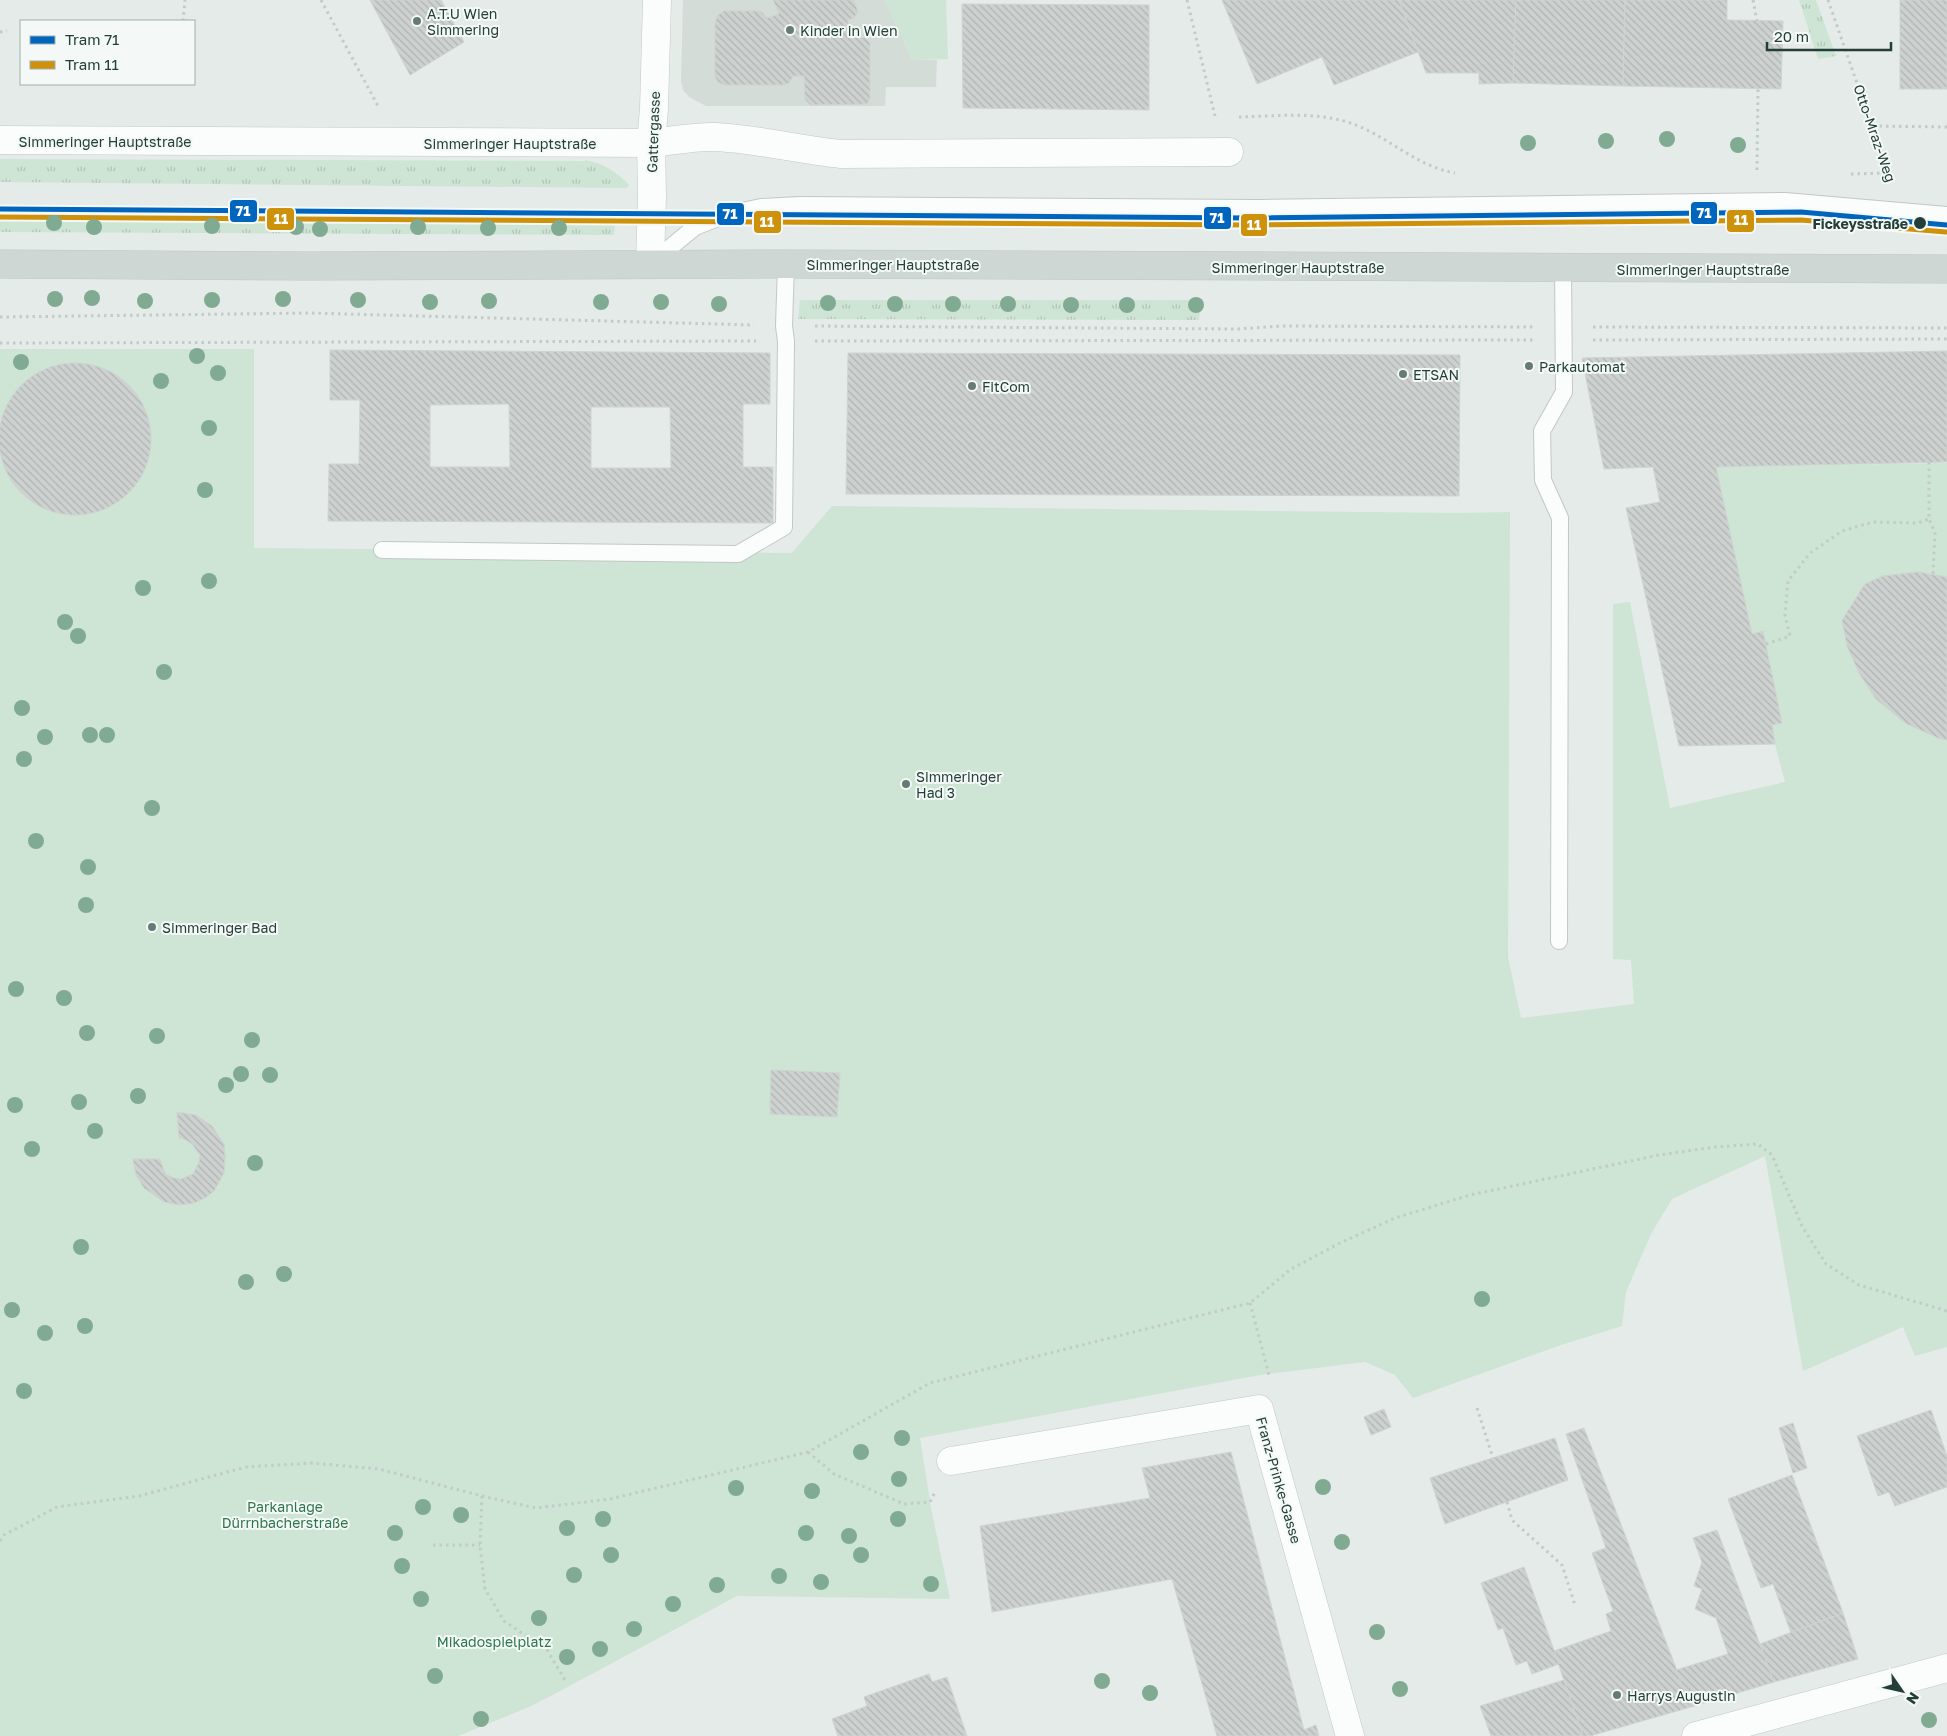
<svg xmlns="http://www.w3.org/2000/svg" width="1947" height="1736" font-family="'Golos Text',sans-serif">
  <defs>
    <pattern id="grass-tufts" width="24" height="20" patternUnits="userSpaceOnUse" patternTransform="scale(1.25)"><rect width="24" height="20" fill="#cee4d5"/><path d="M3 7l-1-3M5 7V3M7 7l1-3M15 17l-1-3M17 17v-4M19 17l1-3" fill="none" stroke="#b1c5b8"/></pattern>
    <pattern id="building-back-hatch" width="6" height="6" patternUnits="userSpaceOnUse" patternTransform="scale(1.25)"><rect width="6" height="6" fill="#cdd2d0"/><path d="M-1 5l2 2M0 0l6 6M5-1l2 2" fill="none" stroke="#b0b5b3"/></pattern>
  </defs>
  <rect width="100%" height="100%" fill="#e5ebe8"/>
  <path fill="#d4dcd8" d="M683,0H885L912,60H937L936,87H886L885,106H706L689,97L683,90L681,81Z"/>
  <g fill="url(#grass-tufts)">
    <path d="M1799,0H1816L1836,56L1818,59Z"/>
    <path d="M0,159L585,161V160C603,163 617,172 629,185L627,188L0,182Z"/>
    <path d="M0,215L606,218V221L615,222L614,235L0,232Z"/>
    <path d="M800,300H1201L1199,320L798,319Z"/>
  </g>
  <g fill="#cee4d5">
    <path d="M885,0H946L948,59L912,60Z"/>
    <path d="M0,349H254V548L792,553L832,506L1459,513L1510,512L1508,957L1521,1018L1634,1004L1631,960L1613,959V604L1630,602L1670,808L1785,782L1775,744L1716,467L1947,463V1347L1915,1356L1903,1327L1803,1371L1765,1156L1672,1199L1651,1234L1626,1292L1622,1326L1561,1345L1413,1398L1395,1375L1365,1362L1260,1375L920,1438L931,1508L950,1599L737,1596L562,1690L529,1707L458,1736H0Z"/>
  </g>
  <g fill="url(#building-back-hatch)" stroke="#ced4d1" fill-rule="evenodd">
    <path d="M370,0H441L464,42L410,75Z"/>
    <path d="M773,0H854L858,12L854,18L848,20L849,37L865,38L870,43V98L867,104L810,105L805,100L804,76H793L789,83L783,85H724L718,82L715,77V24L717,16L724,11H759L762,12L767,18L779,14Z"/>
    <path d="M1222,0H1399L1418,52L1334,85L1322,57L1257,84Z"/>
    <path d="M1399,0H1516L1513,83L1479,84V73H1426Z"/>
    <path d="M1516,0H1625L1623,86L1513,83Z"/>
    <path d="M1625,0H1727V20L1783,21L1781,89L1623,86Z"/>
    <rect x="1900" y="0" width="47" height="89"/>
    <path d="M962,4L1149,5V110L963,108Z"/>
    <path d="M330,350L770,353V404H743V467H773V523L328,521L329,464H359L360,400H330ZM509,404L510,467H430V405ZM591,407H670L671,468H591Z"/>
    <path d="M1947,351V462L1716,467L1752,634L1763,631L1782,723L1772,725L1775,744L1679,746L1626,508L1660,502L1653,467L1604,469L1582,358Z"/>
    <path d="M848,353L1460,355L1459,496L846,494Z"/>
    <circle cx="75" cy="439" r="76"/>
    <path d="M1918,572L1947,577V740L1938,738L1905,723L1876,699L1859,673L1847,646L1842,620L1865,584L1883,576Z"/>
    <path d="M771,1070L840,1073L837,1117L770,1114Z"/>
    <path d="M177,1112L196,1115L212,1126L224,1144L225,1156L224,1173L214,1191L205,1198L194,1203L180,1205L164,1202L144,1188L136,1175L133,1159H160L164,1171L167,1175L174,1178L181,1179L193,1174L199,1162L200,1155L192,1144L186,1140L179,1138Z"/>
    <path d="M1384,1409L1391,1427L1371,1435L1364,1417Z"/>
    <path d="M1931,1410L1947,1456V1487L1895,1506L1889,1492L1878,1496L1857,1436Z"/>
    <path d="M1793,1423L1807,1468L1793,1473L1779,1428Z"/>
    <path d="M1584,1428L1691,1707L1590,1736H1583L1554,1651L1611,1631L1606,1614L1613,1611L1592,1553L1606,1548L1566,1434Z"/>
    <path d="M1555,1438L1568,1480L1445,1524L1430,1478Z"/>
    <path d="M1231,1452L1304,1730L1316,1725L1319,1736H1217L1172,1579L992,1612L980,1526L1150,1498L1142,1468Z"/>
    <path d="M1792,1475L1843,1613L1791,1633L1773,1584L1761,1588L1728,1499Z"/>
    <path d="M1717,1530L1774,1682L1691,1707L1676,1670L1728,1654L1716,1618L1695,1609L1702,1589L1694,1586L1702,1562L1693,1538Z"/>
    <path d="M1524,1567L1559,1664L1532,1674L1527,1661L1516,1665L1503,1628L1498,1630L1481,1583Z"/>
    <path d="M1843,1613L1858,1659L1774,1682L1760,1644Z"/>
    <path d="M929,1674L932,1682L947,1677L967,1736H838L832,1719L867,1706L864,1697Z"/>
    <path d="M1564,1680L1583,1736H1491L1480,1706Z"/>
  </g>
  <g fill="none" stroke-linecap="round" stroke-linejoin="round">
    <g stroke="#c2c8c5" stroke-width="18">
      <g id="lane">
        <path d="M650,264L695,227L728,214L761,207L800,205L1258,208L1785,201L1947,215"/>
        <path d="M382,550L738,554L784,527L786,341L784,326L786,264"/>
        <path d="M1559,941L1560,518L1543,480L1542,431L1564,392L1563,268"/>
      </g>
    </g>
    <g stroke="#c2c8c5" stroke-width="29">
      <g id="street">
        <path d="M0,140L651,143C672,141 695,136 716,137C758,139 799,150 841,154L1229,152"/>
        <path d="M650,264L652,195L651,143L654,109L657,0"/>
        <path d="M951,1461L1259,1409L1350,1736"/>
      </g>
    </g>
    <g stroke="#c1c9c6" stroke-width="29">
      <path id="secondary" d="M1696,1736L1947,1668"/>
    </g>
    <g stroke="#bdc6c4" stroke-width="29">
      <path id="primary" d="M0,264L310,266L786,264L1947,269"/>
    </g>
    <g stroke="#c2cbc8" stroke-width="3" stroke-dasharray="2.5 4" stroke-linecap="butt">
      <path d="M321,0L378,106"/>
      <path d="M1187,0L1215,116"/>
      <path d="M1753,0L1757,21"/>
      <path d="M1828,0L1891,181"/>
      <path d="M183,21L185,0"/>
      <path d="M0,32L7,31"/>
      <path d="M1239,117C1280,116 1325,110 1363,128C1395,143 1420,167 1455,173"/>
      <path d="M1873,126L1947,127"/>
      <path d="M1757,170L1758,89"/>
      <path d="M1851,174L1888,173"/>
      <path d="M0,317L309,313L754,325"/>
      <path d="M815,326L1238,329L1281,326L1534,327"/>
      <path d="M1593,327L1947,328"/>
      <path d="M1593,340L1947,339"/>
      <path d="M815,341L1534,340"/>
      <path d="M0,343L756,341"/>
      <path d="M1929,462V519L1935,533L1933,574"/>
      <path d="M1766,644L1790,636L1785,615L1788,581L1810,553L1842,531L1873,522L1918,523L1929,519"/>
      <path d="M1250,1303L1269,1375"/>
      <path d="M1477,1408L1493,1458"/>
      <path d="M808,1452L834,1474L904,1504L930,1502L935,1492"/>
      <path d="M482,1496L480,1545L485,1589L504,1621L547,1650L565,1680"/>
      <path d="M1507,1502L1512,1520L1562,1565L1575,1605"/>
      <path d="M0,1541L4,1535L57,1507L139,1496L246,1467L312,1463L379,1469L482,1496L536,1508L610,1499L808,1452L930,1383L1250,1303L1291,1269L1340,1243L1395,1218L1470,1195L1659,1155L1715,1147L1758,1144L1772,1155L1802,1226L1826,1264L1859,1285L1947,1311"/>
      <path d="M433,1545H480"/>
    </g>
    <use href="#lane" stroke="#fbfcfc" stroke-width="16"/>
    <use href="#street" stroke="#fbfcfc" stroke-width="28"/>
    <use href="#secondary" stroke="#fbfcfc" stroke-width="28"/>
    <use href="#primary" stroke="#ced7d4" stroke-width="28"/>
    <g stroke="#f4f9f7" stroke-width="9">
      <path id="tram-1" d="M0,209L1248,218L1801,212L1947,225"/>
    </g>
    <g stroke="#f4f9f7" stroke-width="9">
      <path id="tram-2" d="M0,217L1248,225L1801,220L1946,232"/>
    </g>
    <use href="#tram-1" stroke="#0065bd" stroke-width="5"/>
    <use href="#tram-2" stroke="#cd910b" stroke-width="5"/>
  </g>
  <g fill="#80ab92">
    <circle cx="1667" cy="139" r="8"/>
    <circle cx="1606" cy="141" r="8"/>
    <circle cx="1528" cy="143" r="8"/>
    <circle cx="1738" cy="145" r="8"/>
    <circle cx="54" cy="223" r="8"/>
    <circle cx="212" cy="226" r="8"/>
    <circle cx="94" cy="227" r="8"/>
    <circle cx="296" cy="227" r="8"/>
    <circle cx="418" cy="227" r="8"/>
    <circle cx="488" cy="228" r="8"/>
    <circle cx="559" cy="228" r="8"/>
    <circle cx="320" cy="229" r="8"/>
    <circle cx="92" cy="298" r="8"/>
    <circle cx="55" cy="299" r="8"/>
    <circle cx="283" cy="299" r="8"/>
    <circle cx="212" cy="300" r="8"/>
    <circle cx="358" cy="300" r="8"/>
    <circle cx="145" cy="301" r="8"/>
    <circle cx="489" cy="301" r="8"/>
    <circle cx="430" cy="302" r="8"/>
    <circle cx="601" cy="302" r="8"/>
    <circle cx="661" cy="302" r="8"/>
    <circle cx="828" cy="303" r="8"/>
    <circle cx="719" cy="304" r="8"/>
    <circle cx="895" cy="304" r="8"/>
    <circle cx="953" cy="304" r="8"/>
    <circle cx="1008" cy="304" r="8"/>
    <circle cx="1071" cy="305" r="8"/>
    <circle cx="1127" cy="305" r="8"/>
    <circle cx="1196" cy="305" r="8"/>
    <circle cx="197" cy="356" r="8"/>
    <circle cx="21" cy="362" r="8"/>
    <circle cx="218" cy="373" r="8"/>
    <circle cx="161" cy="381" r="8"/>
    <circle cx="209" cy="428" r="8"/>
    <circle cx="205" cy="490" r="8"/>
    <circle cx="209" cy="581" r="8"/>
    <circle cx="143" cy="588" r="8"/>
    <circle cx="65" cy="622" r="8"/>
    <circle cx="78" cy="636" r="8"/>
    <circle cx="164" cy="672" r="8"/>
    <circle cx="22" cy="708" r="8"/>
    <circle cx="90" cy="735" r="8"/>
    <circle cx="107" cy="735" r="8"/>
    <circle cx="45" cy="737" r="8"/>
    <circle cx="24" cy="759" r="8"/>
    <circle cx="152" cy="808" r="8"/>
    <circle cx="36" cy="841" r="8"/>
    <circle cx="88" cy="867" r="8"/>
    <circle cx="86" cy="905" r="8"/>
    <circle cx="16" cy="989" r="8"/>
    <circle cx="64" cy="998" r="8"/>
    <circle cx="87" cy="1033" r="8"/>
    <circle cx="157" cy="1036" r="8"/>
    <circle cx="252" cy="1040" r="8"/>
    <circle cx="241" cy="1074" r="8"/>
    <circle cx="270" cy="1075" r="8"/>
    <circle cx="226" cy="1085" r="8"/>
    <circle cx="138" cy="1096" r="8"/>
    <circle cx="79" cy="1102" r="8"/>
    <circle cx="15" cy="1105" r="8"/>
    <circle cx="95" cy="1131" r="8"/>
    <circle cx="32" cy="1149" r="8"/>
    <circle cx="255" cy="1163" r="8"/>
    <circle cx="81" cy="1247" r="8"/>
    <circle cx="284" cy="1274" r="8"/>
    <circle cx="246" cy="1282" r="8"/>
    <circle cx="1482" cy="1299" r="8"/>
    <circle cx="12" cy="1310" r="8"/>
    <circle cx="85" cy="1326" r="8"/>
    <circle cx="45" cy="1333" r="8"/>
    <circle cx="24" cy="1391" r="8"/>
    <circle cx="902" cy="1438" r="8"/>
    <circle cx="861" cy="1452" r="8"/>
    <circle cx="899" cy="1479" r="8"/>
    <circle cx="1323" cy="1487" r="8"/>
    <circle cx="736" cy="1488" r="8"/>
    <circle cx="812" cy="1491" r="8"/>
    <circle cx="423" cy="1507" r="8"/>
    <circle cx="461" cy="1515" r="8"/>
    <circle cx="603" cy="1519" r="8"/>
    <circle cx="898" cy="1519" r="8"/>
    <circle cx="567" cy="1528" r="8"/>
    <circle cx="395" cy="1533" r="8"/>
    <circle cx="806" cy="1533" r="8"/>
    <circle cx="849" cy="1536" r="8"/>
    <circle cx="1342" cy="1542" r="8"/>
    <circle cx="611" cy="1555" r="8"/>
    <circle cx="861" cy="1555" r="8"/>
    <circle cx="402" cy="1566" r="8"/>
    <circle cx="574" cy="1575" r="8"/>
    <circle cx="779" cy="1576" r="8"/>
    <circle cx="821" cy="1582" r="8"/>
    <circle cx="931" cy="1584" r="8"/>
    <circle cx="717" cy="1585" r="8"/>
    <circle cx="421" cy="1599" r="8"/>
    <circle cx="673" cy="1604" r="8"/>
    <circle cx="539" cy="1618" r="8"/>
    <circle cx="634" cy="1629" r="8"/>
    <circle cx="1377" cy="1632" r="8"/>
    <circle cx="600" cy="1649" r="8"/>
    <circle cx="567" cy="1657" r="8"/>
    <circle cx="435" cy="1676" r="8"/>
    <circle cx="1102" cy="1681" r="8"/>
    <circle cx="1400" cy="1689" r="8"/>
    <circle cx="1150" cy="1693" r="8"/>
    <circle cx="481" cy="1719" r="8"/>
    <circle cx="1929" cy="1720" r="8"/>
  </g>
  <g fill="#677b76" stroke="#f4f9f7" stroke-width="2">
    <circle cx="417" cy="21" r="5"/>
    <circle cx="790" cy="30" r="5"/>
    <circle cx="1529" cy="366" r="5"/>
    <circle cx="1403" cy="374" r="5"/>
    <circle cx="972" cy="386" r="5"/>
    <circle cx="906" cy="784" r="5"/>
    <circle cx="152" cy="927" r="5"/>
    <circle cx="1617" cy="1695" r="5"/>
  </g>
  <circle fill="#233f38" stroke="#f4f9f7" stroke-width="2" cx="1920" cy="223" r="7"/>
  <g text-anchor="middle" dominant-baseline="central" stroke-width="4" stroke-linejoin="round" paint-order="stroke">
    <g font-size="14" fill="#233f38" stroke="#f4f9f7" text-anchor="start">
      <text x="427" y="13">A.T.U Wien<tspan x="427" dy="16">Simmering</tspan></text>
      <text x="800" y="30">Kinder in Wien</text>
      <text x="1539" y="366">Parkautomat</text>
      <text x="1413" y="374">ETSAN</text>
      <text x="982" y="386">FitCom</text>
      <text x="916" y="776">Simmeringer<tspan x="916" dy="16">Had 3</tspan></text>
      <text x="162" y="927">Simmeringer Bad</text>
      <text x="1627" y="1695">Harrys Augustin</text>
    </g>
    <g font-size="14" fill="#233f38" stroke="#f4f9f7">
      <text transform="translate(653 132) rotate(-88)">Gattergasse</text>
      <text transform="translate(1875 133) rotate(71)">Otto-Mraz-Weg</text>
      <text x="105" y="141">Simmeringer Hauptstraße</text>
      <text x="510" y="143">Simmeringer Hauptstraße</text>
      <text x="893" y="264">Simmeringer Hauptstraße</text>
      <text x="1298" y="267">Simmeringer Hauptstraße</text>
      <text x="1703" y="269">Simmeringer Hauptstraße</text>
      <text transform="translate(1279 1480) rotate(74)">Franz-Prinke-Gasse</text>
    </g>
    <g font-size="14" font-weight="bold" fill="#233f38" stroke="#f4f9f7" text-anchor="end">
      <text x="1908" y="223">Fickeysstraße</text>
    </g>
    <g font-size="14" fill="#2d764b" stroke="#f4f9f7">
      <text x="285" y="1506">Parkanlage<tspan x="285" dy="16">Dürrnbacherstraße</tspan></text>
      <text x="494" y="1641">Mikadospielplatz</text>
    </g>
  </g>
  <g stroke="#f4f9f7" stroke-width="2">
    <rect x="229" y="199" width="29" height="24" rx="5" fill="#0065bd"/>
    <rect x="1690" y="201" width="28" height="24" rx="5" fill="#0065bd"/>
    <rect x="716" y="202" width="29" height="24" rx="5" fill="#0065bd"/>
    <rect x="1203" y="206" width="29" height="24" rx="5" fill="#0065bd"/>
    <rect x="266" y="207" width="29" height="24" rx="5" fill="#cd910b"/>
    <rect x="1726" y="209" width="29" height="24" rx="5" fill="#cd910b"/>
    <rect x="753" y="210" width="29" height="24" rx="5" fill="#cd910b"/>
    <rect x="1240" y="213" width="28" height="24" rx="5" fill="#cd910b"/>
  </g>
  <g font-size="14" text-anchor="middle" font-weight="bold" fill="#fff">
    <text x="243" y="216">71</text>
    <text x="1704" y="218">71</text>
    <text x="730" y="219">71</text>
    <text x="1217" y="223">71</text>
    <text x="281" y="224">11</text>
    <text x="1741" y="225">11</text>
    <text x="767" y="227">11</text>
    <text x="1254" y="230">11</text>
  </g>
  <rect x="20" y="20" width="175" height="65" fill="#f4f9f7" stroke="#a0afab"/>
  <rect x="30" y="36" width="25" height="8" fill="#0065bd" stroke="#a0afab"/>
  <text x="65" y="45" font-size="15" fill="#233f38">Tram 71</text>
  <rect x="30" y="61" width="25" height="8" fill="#cd910b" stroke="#a0afab"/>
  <text x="65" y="70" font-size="15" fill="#233f38">Tram 11</text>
  <g transform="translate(1902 1691) rotate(124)" stroke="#f4f9f7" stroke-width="4" paint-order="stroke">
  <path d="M0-4L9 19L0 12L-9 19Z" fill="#233f38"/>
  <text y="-8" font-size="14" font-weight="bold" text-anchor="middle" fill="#233f38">N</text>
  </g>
  <path d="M1767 42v8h124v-8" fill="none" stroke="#233f38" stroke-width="2.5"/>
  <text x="1774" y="42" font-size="15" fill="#233f38" stroke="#f4f9f7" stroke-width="4" paint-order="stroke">20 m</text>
</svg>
